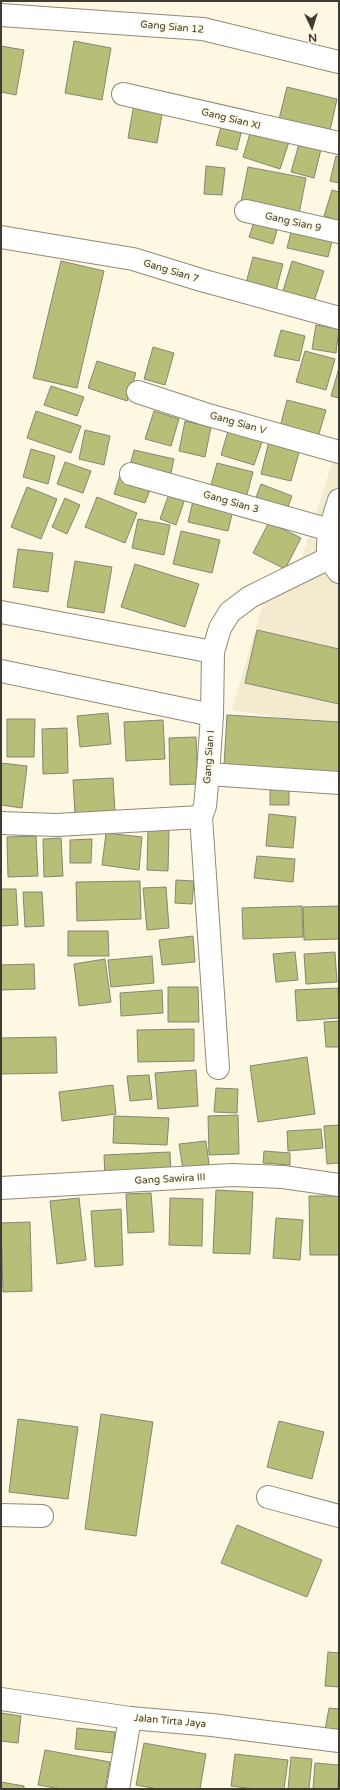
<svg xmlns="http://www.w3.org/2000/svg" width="340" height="1790" font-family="'Varela Round',sans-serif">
  <rect width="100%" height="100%" fill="#fef8e3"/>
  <path fill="#f3ebd0" d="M339,442V727L232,710L271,576L294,582Z"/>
  <g fill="#b6be78" stroke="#848774">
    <path d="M74,41L111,48L102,100L65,93Z"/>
    <path d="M1,46L24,50L16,95L1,92Z"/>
    <path d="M287,87L337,99L328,139L277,127Z"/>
    <path d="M134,104L163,109L157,143L128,138Z"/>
    <path d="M222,123L242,129L237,150L216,145Z"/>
    <path d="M251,130L289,142L280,169L243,157Z"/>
    <path d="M300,140L322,145L314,178L291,172Z"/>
    <path d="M336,156L339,157V183L330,181Z"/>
    <path d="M206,166L225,168L222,195L204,194Z"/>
    <path d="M248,167L306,178L298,219L240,207Z"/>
    <path d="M332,190L339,192V221L324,216Z"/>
    <path d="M257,213L280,220L273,244L249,237Z"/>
    <path d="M291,232L332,241L328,257L287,248Z"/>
    <path d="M253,257L283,264L276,291L246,283Z"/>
    <path d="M61,261L104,271L77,388L33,378Z"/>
    <path d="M292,261L324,271L314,301L283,291Z"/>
    <path d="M316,325L339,329L336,353L312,349Z"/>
    <path d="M281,330L305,336L299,361L274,356Z"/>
    <path d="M153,347L174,353L165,385L144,379Z"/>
    <path d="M305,351L335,359L326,390L296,382Z"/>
    <path d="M97,361L136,373L127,401L88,388Z"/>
    <path d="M339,368V398L331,396Z"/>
    <path d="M51,386L84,397L77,416L44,405Z"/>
    <path d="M287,400L326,410L318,437L280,427Z"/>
    <path d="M36,411L81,426L71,453L27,438Z"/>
    <path d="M154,411L179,419L171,446L145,439Z"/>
    <path d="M185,421L211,427L205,457L179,451Z"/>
    <path d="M85,430L110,436L104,465L79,459Z"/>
    <path d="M228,431L262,442L254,465L221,455Z"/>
    <path d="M269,441L300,449L291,481L261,474Z"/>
    <path d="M31,449L55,456L48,484L23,477Z"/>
    <path d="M134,450L174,459L169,482L128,473Z"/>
    <path d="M65,462L91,471L83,493L57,484Z"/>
    <path d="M217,463L253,472L246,498L210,489Z"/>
    <path d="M120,475L152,484L145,503L114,494Z"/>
    <path d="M261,484L292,496L286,512L255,500Z"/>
    <path d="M27,487L57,499L41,539L11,527Z"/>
    <path d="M170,491L186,496L176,525L160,519Z"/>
    <path d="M97,497L137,513L125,543L85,527Z"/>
    <path d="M194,497L234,506L228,531L188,522Z"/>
    <path d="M65,498L80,505L67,534L52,527Z"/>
    <path d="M138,519L170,525L164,555L132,548Z"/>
    <path d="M269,522L301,538L285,569L253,553Z"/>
    <path d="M181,531L220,540L212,573L173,564Z"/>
    <path d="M18,549L53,553L48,592L13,587Z"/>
    <path d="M75,561L112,567L104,613L67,607Z"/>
    <path d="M135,564L199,584L185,627L121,607Z"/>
    <path d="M257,630L339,649V704L245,683Z"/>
    <path d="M108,713L111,744L80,747L77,716Z"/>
    <path d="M227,715L339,722V773L224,765Z"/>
    <path d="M7,719H35L34,757H7Z"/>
    <path d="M163,720L165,759L126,761L124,722Z"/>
    <path d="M67,728L68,773L43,774L42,729Z"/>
    <path d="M196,737L198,784L170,785L169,738Z"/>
    <path d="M1,763L27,766L22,808L1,805Z"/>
    <path d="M113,778L115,811L75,814L73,780Z"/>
    <rect x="270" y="790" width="19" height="15"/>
    <path d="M269,814L296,817L293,848L266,846Z"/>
    <path d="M148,829L169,830L168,871L147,870Z"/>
    <path d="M106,833L142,837L139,870L102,865Z"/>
    <path d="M36,836L38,876L8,877L7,837Z"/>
    <path d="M61,838L63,876L44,877L43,839Z"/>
    <path d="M92,839L91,863H70V840Z"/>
    <path d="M257,856L295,859L293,882L254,878Z"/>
    <path d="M176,880L194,881L192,904L175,903Z"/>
    <path d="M140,881L141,919L77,921L76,882Z"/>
    <path d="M166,887L169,928L147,930L143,888Z"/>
    <path d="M1,889H16L18,925L1,926Z"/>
    <path d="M23,892H42L44,926L25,927Z"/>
    <path d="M302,906L303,937L243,939L242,908Z"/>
    <path d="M339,906V939L304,940L303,907Z"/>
    <path d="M68,931H108L109,956H68Z"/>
    <path d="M193,936L195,962L162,965L159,940Z"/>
    <path d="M295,952L298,980L276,982L273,954Z"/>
    <path d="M335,952L337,982L306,984L304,954Z"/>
    <path d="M152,956L154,983L111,987L108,960Z"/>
    <path d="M105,959L111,1002L79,1006L74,964Z"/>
    <path d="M34,964L35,989L1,990V965Z"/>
    <path d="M168,987H198L199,1022H168Z"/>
    <path d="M338,988L339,1018L297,1021L295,990Z"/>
    <path d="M162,990L163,1013L121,1016L120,993Z"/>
    <path d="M339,1021V1047H326L324,1022Z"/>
    <path d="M194,1029V1061L138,1062L137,1030Z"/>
    <path d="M56,1037L57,1073L1,1074V1038Z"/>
    <path d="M307,1057L315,1114L258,1122L250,1066Z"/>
    <path d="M196,1070L198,1106L158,1109L155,1073Z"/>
    <path d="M149,1075L152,1099L130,1101L127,1076Z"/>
    <path d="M113,1085L116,1114L62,1121L59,1092Z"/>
    <path d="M216,1088L238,1089L237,1113L214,1112Z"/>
    <path d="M238,1115L239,1154L209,1155L208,1116Z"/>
    <path d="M114,1116L169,1118L167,1145L113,1143Z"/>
    <path d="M339,1125V1163L327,1164L324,1126Z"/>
    <path d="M321,1129L323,1148L288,1151L287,1131Z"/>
    <path d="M206,1141L210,1172L184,1176L179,1144Z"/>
    <path d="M264,1151L290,1153V1165L263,1163Z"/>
    <path d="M170,1152L171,1175L105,1178L104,1155Z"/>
    <path d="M216,1190L253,1192L250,1254L213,1253Z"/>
    <path d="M151,1193L154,1232L128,1233L126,1194Z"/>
    <path d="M309,1196H339V1255H310Z"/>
    <path d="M79,1198L86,1260L57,1264L50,1201Z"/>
    <path d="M170,1198L203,1199L202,1246L169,1245Z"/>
    <path d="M121,1209L123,1265L95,1267L91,1211Z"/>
    <path d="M276,1218L303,1220L300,1260L273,1258Z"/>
    <path d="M30,1222L32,1291L3,1292L1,1223Z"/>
    <path d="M101,1414L153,1422L136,1536L85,1529Z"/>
    <path d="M18,1419L78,1427L68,1499L9,1492Z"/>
    <path d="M279,1421L324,1432L312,1479L267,1467Z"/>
    <path d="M237,1525L322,1560L307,1597L221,1563Z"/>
    <path d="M328,1652L339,1653V1687L325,1686Z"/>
    <path d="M329,1708L339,1709V1732L325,1730Z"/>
    <path d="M1,1713L21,1716L18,1743L1,1741Z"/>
    <path d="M77,1728L115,1732L113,1753L75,1749Z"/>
    <path d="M144,1743L206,1754L200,1789H158L136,1785Z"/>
    <path d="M45,1750L110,1762L105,1789H61L38,1785Z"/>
    <path d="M235,1754L288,1760L284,1789H254L231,1786Z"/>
    <path d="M291,1757L312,1759L309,1789H288Z"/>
    <path d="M315,1763L339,1765L338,1789H313Z"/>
    <path d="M1,1782L24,1786V1789H1Z"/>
  </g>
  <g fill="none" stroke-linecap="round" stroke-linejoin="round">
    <g stroke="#8f8977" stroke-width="24">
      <g id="minor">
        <path d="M1,15L203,29L339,62"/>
        <path d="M123,94L339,143"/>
        <path d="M246,211L339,232"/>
        <path d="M1,237L133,259L201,280L339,318"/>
        <path d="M138,392L205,414L339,452"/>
        <path d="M131,474L330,530"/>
        <path d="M339,500C335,514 323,545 330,559C332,563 336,568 339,572"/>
        <path d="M1,612L213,652"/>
        <path d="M1,671L212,715"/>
        <path d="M208,774L339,783"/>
        <path d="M1,823L56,825L201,817"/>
        <path d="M218,1068L201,817L205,806L208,774L212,715L213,652L220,628L230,612L250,597L329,558"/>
        <path d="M1,1188L232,1175L283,1177L339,1185"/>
        <path d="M268,1497L339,1516"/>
        <path d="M1,1515L42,1516"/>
        <path d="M1,1699L130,1718L212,1725L339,1741"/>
        <path d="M118,1789L130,1718"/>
      </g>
    </g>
    <use href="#minor" stroke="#fff" stroke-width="22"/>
  </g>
  <g text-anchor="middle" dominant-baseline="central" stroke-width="3" stroke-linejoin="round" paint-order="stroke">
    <g font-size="10" fill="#3f3c34" stroke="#fef8e3">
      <text transform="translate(172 27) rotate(5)">Gang Sian 12</text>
      <text transform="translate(231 119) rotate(14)">Gang Sian XI</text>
      <text transform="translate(293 222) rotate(13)">Gang Sian 9</text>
      <text transform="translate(171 271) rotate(17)">Gang Sian 7</text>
      <text transform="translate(238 423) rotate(16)">Gang Sian V</text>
      <text transform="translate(231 502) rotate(16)">Gang Sian 3</text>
      <text transform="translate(209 757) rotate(-86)">Gang Sian I</text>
      <text transform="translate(170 1179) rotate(-3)">Gang Sawira III</text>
      <text transform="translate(170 1721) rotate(5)">Jalan Tirta Jaya</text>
    </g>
  </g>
  <rect width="340" height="1790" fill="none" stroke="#3f3c34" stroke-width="4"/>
  <g transform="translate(312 28) rotate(176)" stroke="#fef8e3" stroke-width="3" paint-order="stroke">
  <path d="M0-3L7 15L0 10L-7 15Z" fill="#3f3c34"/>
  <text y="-6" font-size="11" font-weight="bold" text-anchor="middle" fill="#3f3c34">N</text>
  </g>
</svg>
